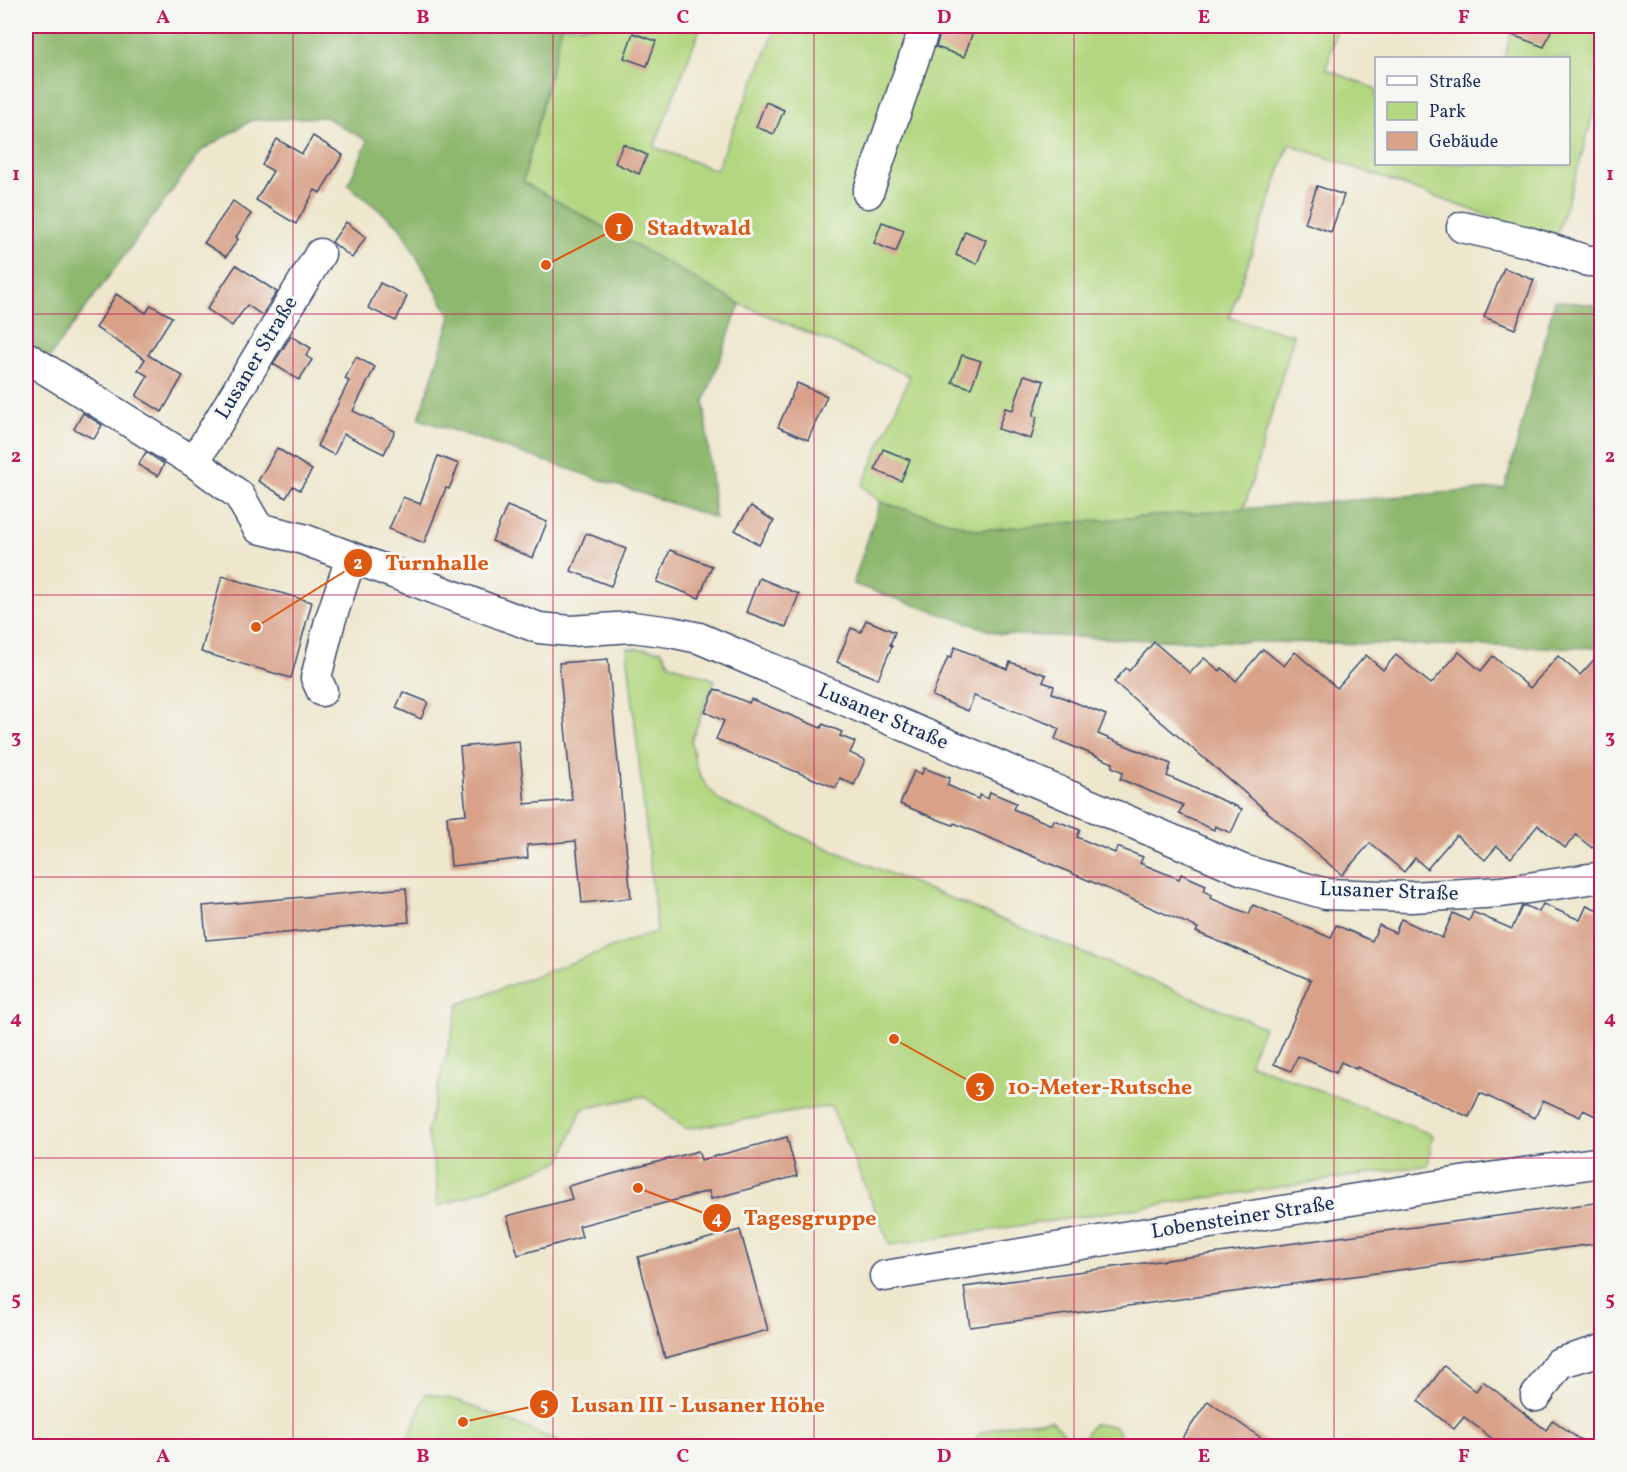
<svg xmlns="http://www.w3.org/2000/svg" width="1627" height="1472" font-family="Vollkorn,serif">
  <rect width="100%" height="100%" fill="#f6f6f2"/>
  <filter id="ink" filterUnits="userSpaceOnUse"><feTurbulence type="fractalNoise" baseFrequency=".0167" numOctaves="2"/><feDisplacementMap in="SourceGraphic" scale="12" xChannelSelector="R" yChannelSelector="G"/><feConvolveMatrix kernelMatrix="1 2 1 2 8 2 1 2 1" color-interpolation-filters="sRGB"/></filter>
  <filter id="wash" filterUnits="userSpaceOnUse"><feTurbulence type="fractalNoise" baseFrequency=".008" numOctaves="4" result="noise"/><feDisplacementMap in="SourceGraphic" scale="24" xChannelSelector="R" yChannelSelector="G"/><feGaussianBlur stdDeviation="1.35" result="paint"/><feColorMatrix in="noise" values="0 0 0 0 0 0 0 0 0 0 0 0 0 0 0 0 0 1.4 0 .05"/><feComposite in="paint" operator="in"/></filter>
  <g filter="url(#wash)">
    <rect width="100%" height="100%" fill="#eee7cd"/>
    <g fill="#b3d780" stroke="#67836f" stroke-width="1.5">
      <path d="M562,26H701L654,147L716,170L777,26H1338L1326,69L1376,89V164H1568V58H1504L1513,26H1601V85L1579,165L1555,240L1289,144L1229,318L1294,335L1244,509L978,530L880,502L862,486L910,376L740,304L523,182Z"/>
      <path d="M627,648L661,650L670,664L715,680L691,741L696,766L705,784L720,801L832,850L1264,1027L1249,1063L1433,1135L1428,1165L890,1245L831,1106L686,1129L644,1096L582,1109L561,1161L437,1207V1183L427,1131L459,1004L657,931Z"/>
      <path d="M426,1393L460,1401L562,1443L558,1446H405Z"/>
      <path d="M1051,1420L1078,1446H970L980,1433L1012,1424Z"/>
      <path d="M1093,1424L1115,1426L1126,1446H1082L1084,1437Z"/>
    </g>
    <g fill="#8eb86e" stroke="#547466" stroke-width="1.5">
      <path d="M26,26H562L523,182L740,304L704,402L715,518L419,419L451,317L399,226L348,185L368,141L325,117L252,120L202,150L43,366L26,355Z"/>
      <path d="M1555,300L1601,306V648L1152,640L1000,634L853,584L880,502L978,530L1505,488Z"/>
    </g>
    <g id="blocks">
      <g fill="#d8a188">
        <path d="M942,26H975L964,57L936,47Z"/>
        <path d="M1492,26H1553L1544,47L1491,27Z"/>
        <path d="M633,33L656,41L647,66L624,58Z"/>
        <path d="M766,102L784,110L774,134L756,127Z"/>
        <path d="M313,136L343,155L320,193L315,190L296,224L256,200L273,171L262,165L277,139L302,154Z"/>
        <path d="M623,144L647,155L639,174L615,163Z"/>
        <path d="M1317,186L1344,195L1331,232L1305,223Z"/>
        <path d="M233,201L251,214L236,237L238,239L226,257L204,243Z"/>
        <path d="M346,222L366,237L352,258L332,242Z"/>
        <path d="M882,222L904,230L896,252L874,243Z"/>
        <path d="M965,231L986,240L977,264L956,255Z"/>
        <path d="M236,265L277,292L262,315L247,305L232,326L207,309Z"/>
        <path d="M1504,268L1534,280L1515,329L1484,317Z"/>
        <path d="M380,283L407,296L396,321L368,308Z"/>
        <path d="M116,294L146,313L151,305L172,317L148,355L183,376L162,412L136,396L148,376L138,370L145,359L96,328Z"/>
        <path d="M291,336L311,348L306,356L312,360L299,380L273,364Z"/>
        <path d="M962,355L981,361L971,388L952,382Z"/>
        <path d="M356,357L375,367L353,411L395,431L384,454L344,434L334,455L317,446L349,381L345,379Z"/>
        <path d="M1024,375L1044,381L1033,416L1037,417L1031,439L998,429L1005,408L1013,410Z"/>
        <path d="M797,383L827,396L808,440L778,427Z"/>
        <path d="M83,413L102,425L94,439L74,429Z"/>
        <path d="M277,448L312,470L300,490L293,486L286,498L258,481Z"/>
        <path d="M883,449L910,460L901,481L875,470Z"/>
        <path d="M146,452L164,464L158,476L138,465Z"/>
        <path d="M438,456L459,464L449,489L446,488L424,543L389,529L403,497L420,504Z"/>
        <path d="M507,506L547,522L533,558L492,541Z"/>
        <path d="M751,506L774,521L759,545L735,530Z"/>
        <path d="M586,533L626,549L611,586L571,571Z"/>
        <path d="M670,550L712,566L699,598L657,582Z"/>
        <path d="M222,576L312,602L291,678L201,652Z"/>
        <path d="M759,578L799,594L786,627L746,612Z"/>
        <path d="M866,620L895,632L890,645L892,646L878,679L837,662L851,628L861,632Z"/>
        <path d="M1154,642L1190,673L1204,658L1220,671L1222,668L1236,681L1263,649L1284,666L1295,652L1337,688L1366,655L1383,670L1396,655L1431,684L1459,652L1481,671L1493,656L1530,688L1558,656L1580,675L1602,651V837L1592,848L1576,835L1565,848L1538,825L1511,858L1497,846L1485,860L1456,835L1427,869L1415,858L1404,872L1370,843L1342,875L1114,682L1126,668L1129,671Z"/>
        <path d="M955,647L1007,669L1010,662L1046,675L1043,682L1054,686L1052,693L1106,715L1098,734L1171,764L1167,776L1242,809L1231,833L1215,826L1214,830L1179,814L1183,805L1120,779L1123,772L1112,767L1113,763L1055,739L1059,729L1052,725L974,696L968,711L932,696L948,657L951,658Z"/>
        <path d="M608,659L631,898L582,903L576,841L527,845L528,858L451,866L447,816L466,814L460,747L519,741L525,804L572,800L559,663Z"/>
        <path d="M715,689L749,703L751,699L821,728L823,724L842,732L840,736L855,742L850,753L865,760L854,785L840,778L836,788L716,739L724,721L705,712Z"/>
        <path d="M403,692L428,702L421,719L396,708Z"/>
        <path d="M924,768L950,778L947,785L978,799L980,795L988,799L990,792L1016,803L1013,809L1052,825L1054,820L1080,830L1077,837L1093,844L1115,853L1117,847L1143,857L1140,863L1179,879L1181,874L1206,885L1204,891L1212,895L1210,898L1249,914L1253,905L1331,938L1336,925L1372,941L1379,925L1395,933L1401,919L1442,938L1453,913L1469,921L1473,912L1512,929L1522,906H1526L1539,912L1543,904L1580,920L1587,905L1602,912V1119L1583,1110L1580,1117L1543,1100L1535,1118L1480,1093L1469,1117L1357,1067L1356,1069L1341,1062L1336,1073L1298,1056L1291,1071L1274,1064L1311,980L1196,932L1198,928L1030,855L954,823L953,825L942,821L900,804L914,771L922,774Z"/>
        <path d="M406,888L409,922L206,940L203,906Z"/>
        <path d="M787,1137L797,1176L711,1199L709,1191L579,1226L582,1237L518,1255L507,1216L572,1199L568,1186L698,1151L701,1160Z"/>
        <path d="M1602,1202V1243L970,1327L964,1287Z"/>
        <path d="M740,1230L768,1330L665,1358L638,1257Z"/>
        <path d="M1444,1366L1476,1391L1483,1381L1546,1430L1553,1420L1588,1446H1502L1464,1417L1454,1429L1418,1401Z"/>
        <path d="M1208,1401L1216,1407L1273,1446H1177Z"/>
      </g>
    </g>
  </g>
  <g filter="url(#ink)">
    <use href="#blocks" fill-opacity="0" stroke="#3b4b6f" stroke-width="1.5"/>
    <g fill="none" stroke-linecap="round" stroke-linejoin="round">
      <g stroke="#3b4b6f" stroke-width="33">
        <g id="minor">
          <path d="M868,193L925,26"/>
          <path d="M1462,227L1528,242L1588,261H1602"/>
          <path d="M26,357L194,462L239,495L258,528L303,539L539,628L571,631L632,627L671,632L699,638L1243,870L1326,894L1411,897L1501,892L1602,877"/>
          <path d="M194,462L320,254"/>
          <path d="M322,691L316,678L330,621L351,558"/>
          <path d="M885,1276L1461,1182L1602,1162"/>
          <path d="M1536,1396L1559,1363L1602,1350"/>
        </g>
      </g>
      <use href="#minor" stroke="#fff" stroke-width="30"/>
    </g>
  </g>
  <path fill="none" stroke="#c2185b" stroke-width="1.5" stroke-opacity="0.55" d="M293,26V1446M553,26V1446M814,26V1446M1074,26V1446M1334,26V1446M26,314H1602M26,595H1602M26,877H1602M26,1158H1602"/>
  <g text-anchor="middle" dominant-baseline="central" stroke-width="6" stroke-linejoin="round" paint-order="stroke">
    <g font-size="21" fill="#1b2f5e" stroke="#f6f6f2">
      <text transform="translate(257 358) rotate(-59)">Lusaner Straße</text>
      <text transform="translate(883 717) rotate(23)">Lusaner Straße</text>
      <text transform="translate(1389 892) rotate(2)">Lusaner Straße</text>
      <text transform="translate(1243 1218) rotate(-9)">Lobensteiner Straße</text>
    </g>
  </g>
  <path fill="none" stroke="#de5710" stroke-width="2" d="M546 265L619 227M256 627L358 563M894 1039L980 1087M638 1188L717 1218M463 1422L544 1404"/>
  <g fill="#de5710" stroke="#f6f6f2" stroke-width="2">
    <circle cx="546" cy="265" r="6"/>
    <circle cx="256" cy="627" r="6"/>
    <circle cx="894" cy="1039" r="6"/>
    <circle cx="638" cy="1188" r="6"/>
    <circle cx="463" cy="1422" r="6"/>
    <circle cx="619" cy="227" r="15"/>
    <circle cx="358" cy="563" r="15"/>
    <circle cx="980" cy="1087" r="15"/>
    <circle cx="717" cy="1218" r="15"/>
    <circle cx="544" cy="1404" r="15"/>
  </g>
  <g font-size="18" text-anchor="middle" font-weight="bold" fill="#fff">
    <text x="619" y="234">1</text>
    <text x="358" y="569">2</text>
    <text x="980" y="1093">3</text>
    <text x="717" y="1224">4</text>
    <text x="544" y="1411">5</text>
  </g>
  <g font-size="22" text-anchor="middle" font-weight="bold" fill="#de5710" stroke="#f6f6f2" stroke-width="6" stroke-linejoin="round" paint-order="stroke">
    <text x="699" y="235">Stadtwald</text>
    <text x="437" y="570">Turnhalle</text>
    <text x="1100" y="1094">10-Meter-Rutsche</text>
    <text x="810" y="1225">Tagesgruppe</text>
    <text x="698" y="1412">Lusan III - Lusaner Höhe</text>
  </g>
  <rect width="1627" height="1472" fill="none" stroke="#f6f6f2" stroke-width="66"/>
  <rect x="1375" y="57" width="195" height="108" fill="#f6f6f2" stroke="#9ea6b7" stroke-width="1.5"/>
  <rect x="1387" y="76" width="30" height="9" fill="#ffffff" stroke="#9ea6b7" stroke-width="1.5"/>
  <text x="1429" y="87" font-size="18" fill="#1b2f5e">Straße</text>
  <rect x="1387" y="102" width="30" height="18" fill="#b3d780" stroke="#9ea6b7" stroke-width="1.5"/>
  <text x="1429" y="117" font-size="18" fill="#1b2f5e">Park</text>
  <rect x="1387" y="132" width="30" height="18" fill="#d8a188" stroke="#9ea6b7" stroke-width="1.5"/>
  <text x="1429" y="147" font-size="18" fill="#1b2f5e">Gebäude</text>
  <rect x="33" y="33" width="1561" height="1406" fill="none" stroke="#c2185b" stroke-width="2"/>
  <g font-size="20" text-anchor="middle" font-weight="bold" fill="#c2185b">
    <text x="163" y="23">A</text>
    <text x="423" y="23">B</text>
    <text x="683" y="23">C</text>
    <text x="944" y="23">D</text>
    <text x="1204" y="23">E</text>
    <text x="1464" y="23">F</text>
    <text x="16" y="180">1</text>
    <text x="1610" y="180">1</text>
    <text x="16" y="462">2</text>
    <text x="1610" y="462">2</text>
    <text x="16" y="743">3</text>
    <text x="1610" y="743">3</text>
    <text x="16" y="1024">4</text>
    <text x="1610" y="1024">4</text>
    <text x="16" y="1305">5</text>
    <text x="1610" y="1305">5</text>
    <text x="163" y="1462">A</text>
    <text x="423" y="1462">B</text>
    <text x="683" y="1462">C</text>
    <text x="944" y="1462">D</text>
    <text x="1204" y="1462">E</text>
    <text x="1464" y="1462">F</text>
  </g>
</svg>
